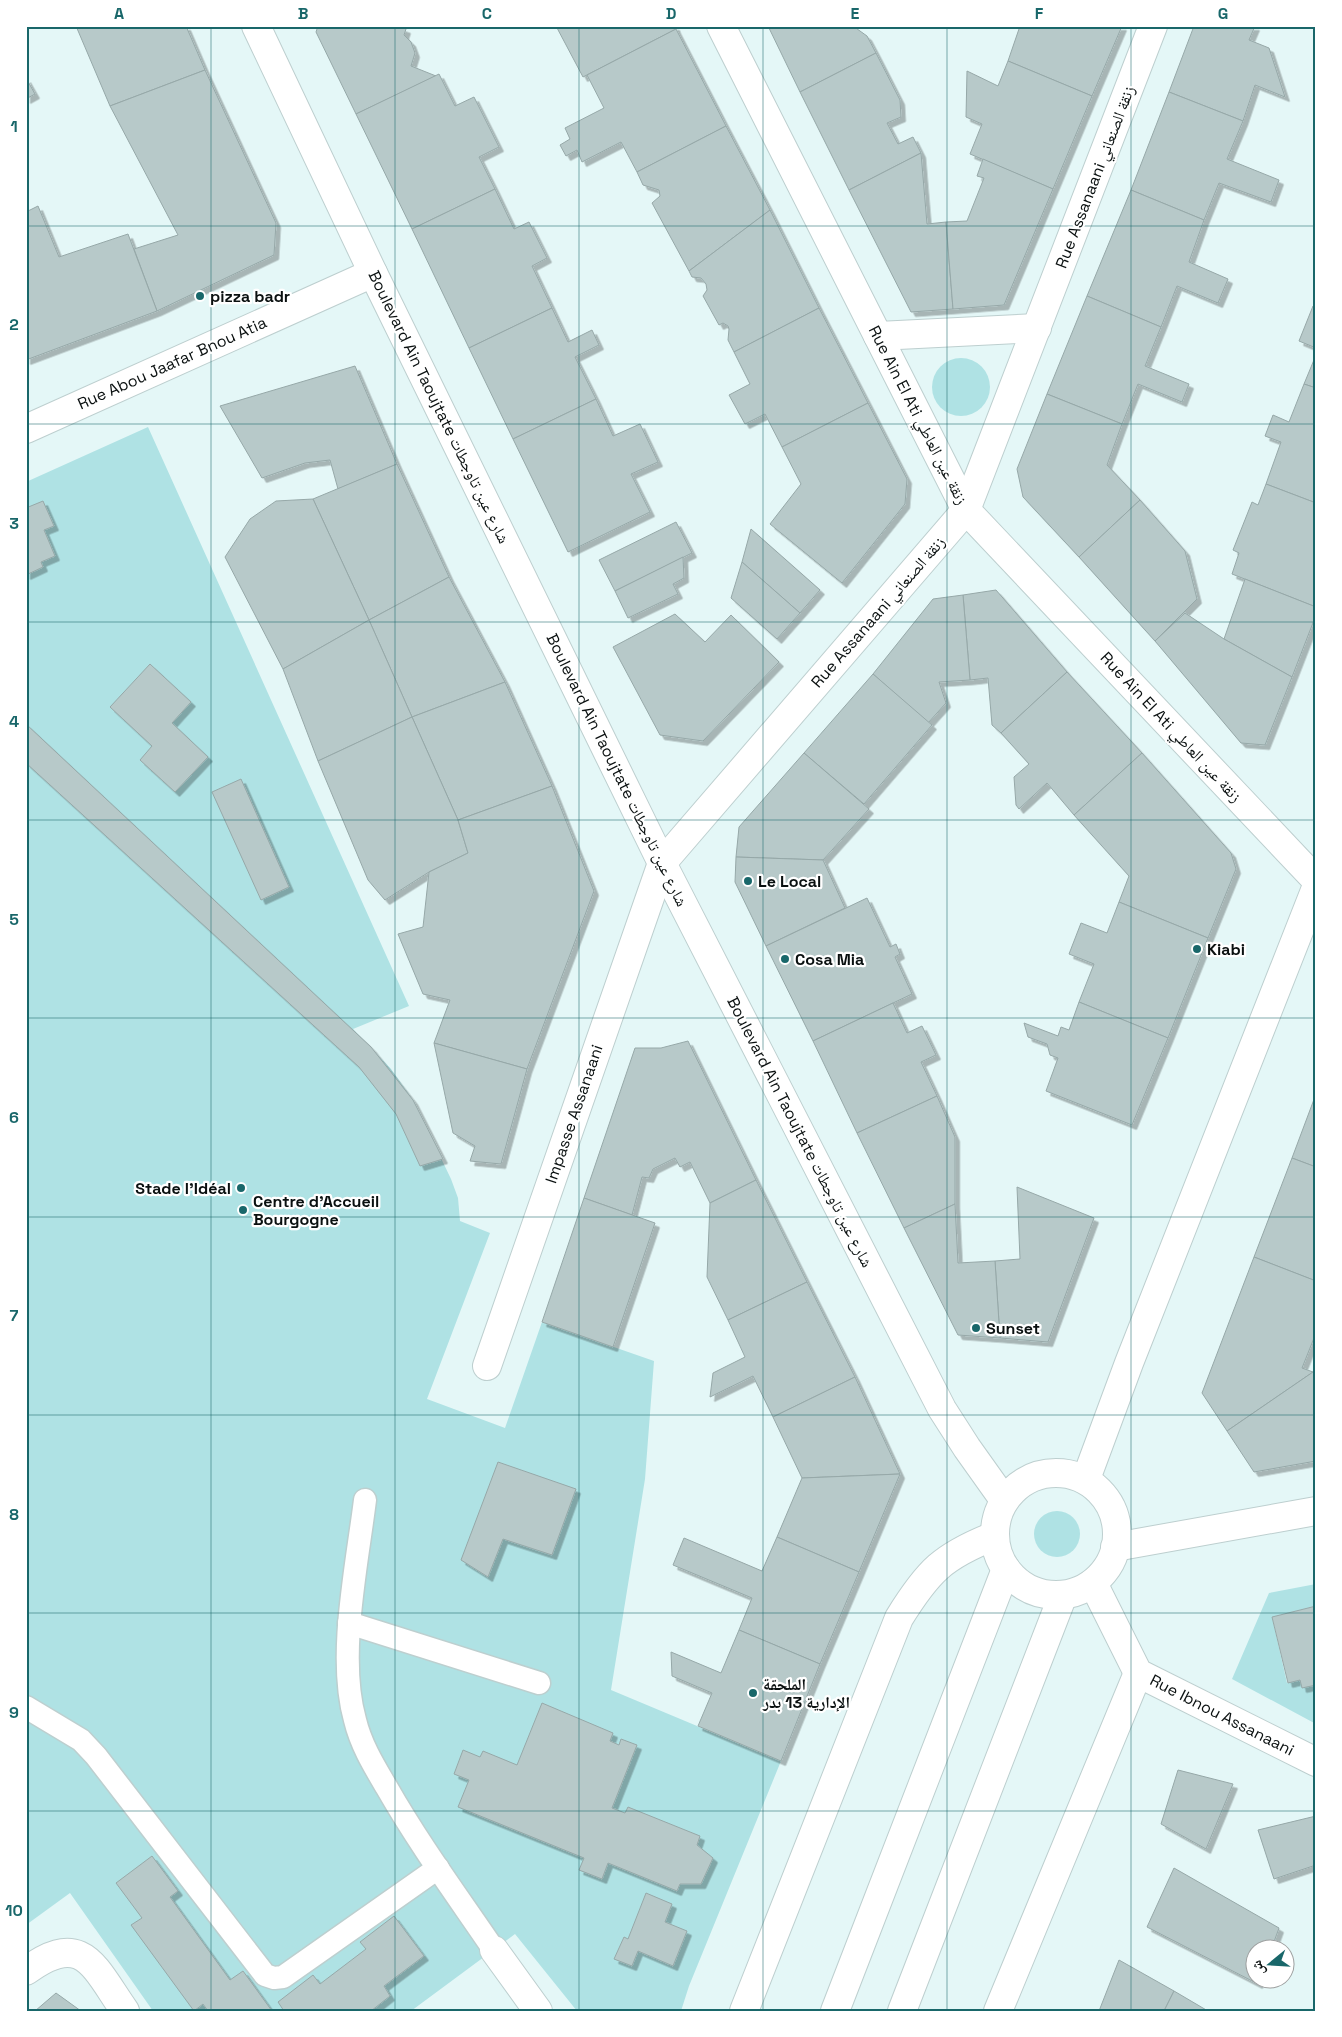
<svg xmlns="http://www.w3.org/2000/svg" width="1342" height="2037" font-family="'Space Grotesk','Noto Naskh Arabic',sans-serif">
  <defs>
    <filter id="shadow"><feDropShadow dx="4.5" dy="4.5" stdDeviation="0" flood-color="#0004"/></filter>
  </defs>
  <rect width="100%" height="100%" fill="#e4f7f7"/>
  <g fill="#afe2e4">
    <circle cx="961" cy="387" r="29"/>
    <path d="M148,427L409,1006L353,1029L391,1069L413,1100L451,1179L458,1198L460,1221L490,1233L427,1399L505,1428L542,1322L654,1361L645,1479L611,1690L781,1761L689,1986L681,2011H577L515,1934L411,2011H153L70,1893L26,1925V482Z"/>
    <circle cx="1057" cy="1534" r="23"/>
    <path d="M1316,1584V1606L1272,1617L1287,1683L1300,1680L1316,1685V1724L1232,1679L1269,1593Z"/>
  </g>
  <g fill="#b7c9c9" stroke="#96a8a8" filter="url(#shadow)">
    <path d="M76,26H186L205,70L110,106Z"/>
    <path d="M318,26H397L406,29L404,35L411,42L415,53L411,66L436,76L356,114L316,32Z"/>
    <path d="M556,26H675L676,29L583,77Z"/>
    <path d="M768,26H853L867,36L876,53L800,92Z"/>
    <path d="M1020,26H1122L1092,96L1008,61Z"/>
    <path d="M1194,26H1255L1249,40L1269,48L1285,97L1255,85L1243,121L1169,92Z"/>
    <path d="M676,29L726,126L637,172L621,142L582,162L577,150L566,156L560,145L570,139L565,128L604,108L587,75Z"/>
    <path d="M876,53L900,100L901,117L887,123L898,144L913,137L921,153L849,190L800,92Z"/>
    <path d="M1008,61L1092,96L1053,189L970,154L982,124L966,117L967,71L998,86Z"/>
    <path d="M205,70L276,223L274,255L157,311L134,249L178,235L110,106Z"/>
    <path d="M439,74L455,106L474,97L499,147L479,157L495,189L412,229L356,114Z"/>
    <path d="M26,78L35,94L26,99Z"/>
    <path d="M1169,92L1243,121L1227,159L1279,180L1271,202L1219,183L1204,220L1131,190Z"/>
    <path d="M726,126L770,210L689,271L652,203L660,196L659,190L643,185L637,172Z"/>
    <path d="M921,153L927,224L946,222L953,309L911,312L849,190Z"/>
    <path d="M983,159L1053,189L1004,305L953,309L946,222L967,221L984,178L977,176Z"/>
    <path d="M495,189L514,229L529,222L547,258L532,266L552,308L469,348L412,229Z"/>
    <path d="M1131,190L1204,220L1189,262L1228,279L1218,303L1177,286L1161,327L1087,296Z"/>
    <path d="M38,206L59,257L128,234L157,311L26,360V212Z"/>
    <path d="M770,210L819,308L734,352L728,340L729,329L728,326L723,323L719,325L703,296L707,290L706,284L701,278L692,277L689,271Z"/>
    <path d="M1087,296L1161,327L1145,366L1189,384L1182,402L1138,384L1122,424L1047,394Z"/>
    <path d="M1313,306L1316,307V348L1299,341Z"/>
    <path d="M552,308L568,342L592,330L599,345L575,357L596,399L513,439L469,348Z"/>
    <path d="M819,308L868,403L782,447L765,414L745,424L729,395L750,384L734,352Z"/>
    <path d="M1316,355V388L1304,384Z"/>
    <path d="M355,366L397,464L338,489L330,460L305,463L262,478L220,406Z"/>
    <path d="M1304,384L1316,388V503L1266,484L1281,442L1265,436L1273,415L1289,422Z"/>
    <path d="M1047,394L1122,424L1107,465L1140,500L1079,557L1023,497L1017,469Z"/>
    <path d="M596,399L613,436L640,424L658,462L631,474L650,512L568,552L513,439Z"/>
    <path d="M868,403L907,479L905,504L842,583L770,524L801,484L782,447Z"/>
    <path d="M397,464L449,577L369,620L313,499Z"/>
    <path d="M1266,484L1316,503V607L1232,574L1239,553L1233,550L1252,502L1258,505Z"/>
    <path d="M313,499L369,620L283,669L225,557L250,519L276,501Z"/>
    <path d="M1140,500L1185,551L1197,599L1155,641L1079,557Z"/>
    <path d="M43,501L54,526L44,530L55,556L41,562L43,567L26,575V508Z"/>
    <path d="M676,522L692,553L615,591L599,560Z"/>
    <path d="M751,529L820,590L800,613L742,562Z"/>
    <path d="M683,557L684,578L673,584L678,594L628,618L615,591Z"/>
    <path d="M742,562L800,613L777,639L731,598Z"/>
    <path d="M449,577L505,682L412,717L369,620Z"/>
    <path d="M1245,579L1316,607V615L1292,677L1224,639Z"/>
    <path d="M996,590L1067,672L1001,733L992,725L988,678L970,680L963,595Z"/>
    <path d="M963,595L970,680L939,682L946,703L928,723L873,674L933,599Z"/>
    <path d="M1185,613L1224,639L1292,677L1265,745L1241,743L1155,641Z"/>
    <path d="M675,614L705,642L731,615L779,662L703,741L660,735L613,647Z"/>
    <path d="M369,620L412,717L318,761L283,669Z"/>
    <path d="M150,664L191,702L172,723L208,757L175,792L140,760L152,746L110,707Z"/>
    <path d="M1067,672L1142,753L1074,815L1047,783L1019,809L1016,805L1014,777L1029,764L1001,733Z"/>
    <path d="M873,674L932,725L864,804L804,753Z"/>
    <path d="M505,682L552,786L458,820L412,717Z"/>
    <path d="M412,717L458,820L468,853L429,872L385,900L368,880L318,761Z"/>
    <path d="M26,724L371,1047L413,1100L443,1159L420,1166L396,1114L359,1067L26,763Z"/>
    <path d="M804,753L869,809L823,860L736,857L739,827Z"/>
    <path d="M1142,753L1231,853L1236,869L1208,938L1119,902L1129,876L1074,815Z"/>
    <path d="M241,779L289,887L261,900L212,792Z"/>
    <path d="M552,786L594,891L527,1069L434,1043L450,1000L423,994L398,934L423,927L429,872L468,853L458,820Z"/>
    <path d="M736,857L823,860L845,908L766,946L735,882Z"/>
    <path d="M867,898L890,947L896,944L900,954L895,957L912,994L813,1041L766,946Z"/>
    <path d="M1119,902L1208,938L1168,1038L1079,1002L1094,964L1069,954L1081,923L1107,933Z"/>
    <path d="M1079,1002L1168,1038L1132,1125L1046,1091L1058,1058L1050,1055L1047,1044L1028,1037L1024,1023L1058,1036L1061,1027L1069,1030Z"/>
    <path d="M893,1003L907,1033L922,1026L936,1055L921,1062L937,1096L857,1133L813,1041Z"/>
    <path d="M688,1041L756,1180L710,1203L690,1162L680,1167L675,1158L653,1169L649,1178L642,1177L632,1215L584,1198L635,1048H661Z"/>
    <path d="M434,1043L527,1069L501,1164L470,1161L475,1146L453,1133Z"/>
    <path d="M1316,1094V1167L1292,1158Z"/>
    <path d="M937,1096L955,1137V1204L904,1228L857,1133Z"/>
    <path d="M1292,1158L1316,1167V1281L1254,1257Z"/>
    <path d="M756,1180L807,1282L728,1320L707,1277L710,1203Z"/>
    <path d="M1017,1187L1094,1218L1048,1342L1000,1338L995,1261L1020,1259Z"/>
    <path d="M584,1198L655,1223L613,1347L542,1322Z"/>
    <path d="M955,1204L958,1263L995,1261L1000,1338L958,1335L904,1228Z"/>
    <path d="M1254,1257L1316,1281V1333L1302,1368L1313,1372L1227,1431L1202,1393Z"/>
    <path d="M807,1282L855,1377L773,1417L753,1376L710,1397L713,1373L745,1357L728,1320Z"/>
    <path d="M1313,1372H1316V1461L1254,1472L1227,1431Z"/>
    <path d="M855,1377L900,1474L802,1478L773,1417Z"/>
    <path d="M498,1462L576,1489L552,1555L503,1539L488,1577L461,1560Z"/>
    <path d="M900,1474L859,1572L777,1537L802,1478Z"/>
    <path d="M777,1537L859,1572L820,1664L739,1630L752,1598L673,1565L684,1538L762,1571Z"/>
    <path d="M1316,1606V1685L1302,1688L1300,1680L1288,1683L1272,1617Z"/>
    <path d="M739,1630L820,1664L781,1761L698,1726L712,1693L672,1676L671,1652L721,1673Z"/>
    <path d="M542,1703L613,1733L610,1741L619,1745L621,1739L637,1745L612,1808L625,1813L628,1807L700,1836L697,1845L713,1858L701,1884H680L677,1891L608,1863L602,1879L579,1870L584,1858L458,1807L469,1780L454,1774L463,1750L480,1757L483,1751L517,1765Z"/>
    <path d="M1178,1770L1233,1784L1206,1849L1161,1824Z"/>
    <path d="M1316,1816V1865L1274,1879L1258,1830Z"/>
    <path d="M152,1856L178,1891L170,1897L230,1980L243,1971L272,2011H208L203,2004L194,2011L131,1925L142,1918L116,1883Z"/>
    <path d="M1174,1868L1279,1928L1271,1950H1254V1980H1260L1258,1984L1147,1927Z"/>
    <path d="M646,1893L672,1904L665,1922L687,1931L673,1966L638,1951L632,1966L614,1959L624,1937L628,1939Z"/>
    <path d="M394,1916L424,1956L384,1986L390,1996L371,2011H284L278,2002L313,1975L320,1984L366,1949L360,1942Z"/>
    <path d="M1119,1960L1174,1991L1164,2011H1099Z"/>
    <path d="M1174,1991L1208,2011H1164Z"/>
    <path d="M56,1993L81,2011H35Z"/>
  </g>
  <g fill="none" stroke-linecap="round" stroke-linejoin="round">
    <g stroke="#bdcfcf" stroke-width="25">
      <g id="service">
        <path d="M365,1500C357,1565 337,1657 355,1720C361,1745 374,1766 387,1788C419,1844 458,1897 494,1950"/>
        <path d="M349,1623L539,1683"/>
        <path d="M26,1707L81,1740L96,1756L265,1975L274,1978L283,1977L438,1868"/>
      </g>
    </g>
    <g stroke="#bdcfcf" stroke-width="30">
      <g id="minor">
        <path d="M256,26L373,273L662,863L942,1409L967,1448L1004,1500"/>
        <path d="M721,26L966,510L1316,880"/>
        <path d="M878,336L1037,328"/>
        <path d="M26,429L373,273"/>
        <path d="M487,1366L662,863L966,510L1153,26"/>
        <path d="M1115,1547L1316,1511"/>
        <path d="M1093,1583L1138,1673L1316,1762"/>
        <path d="M494,1950L538,2011"/>
        <path d="M26,1971C83,1929 94,1967 125,2011"/>
        <path d="M744,2011L899,1618C928,1571 943,1556 994,1536"/>
        <path d="M998,2011L1138,1673"/>
      </g>
    </g>
    <g stroke="#bdcfcf" stroke-width="30">
      <g id="secondary">
        <circle cx="1056" cy="1534" r="61"/>
        <path d="M1086,1479L1129,1363L1316,888"/>
        <path d="M835,2011L1006,1569"/>
        <path d="M902,2011L1063,1595"/>
      </g>
    </g>
    <use href="#service" stroke="#fff" stroke-width="22"/>
    <use href="#minor" stroke="#fff" stroke-width="28"/>
    <use href="#secondary" stroke="#fff" stroke-width="28"/>
  </g>
  <path fill="none" stroke="#19676a" stroke-width="1" stroke-opacity="0.55" d="M211,26V2011M395,26V2011M579,26V2011M763,26V2011M947,26V2011M1131,26V2011M26,226H1316M26,424H1316M26,622H1316M26,820H1316M26,1018H1316M26,1217H1316M26,1415H1316M26,1613H1316M26,1811H1316"/>
  <g fill="#19676a" stroke="#fff" stroke-width="2">
    <circle cx="200" cy="296" r="5"/>
    <circle cx="748" cy="881" r="5"/>
    <circle cx="1197" cy="949" r="5"/>
    <circle cx="785" cy="959" r="5"/>
    <circle cx="241" cy="1188" r="5"/>
    <circle cx="243" cy="1210" r="5"/>
    <circle cx="976" cy="1328" r="5"/>
    <circle cx="753" cy="1693" r="5"/>
  </g>
  <g text-anchor="middle" dominant-baseline="central" stroke-width="4.5" stroke-linejoin="round" paint-order="stroke">
    <g font-size="16" fill="#0a1010" stroke="#fff">
      <text transform="translate(1095 177) rotate(-69)">Rue Assanaani زنقة الصنعاني</text>
      <text transform="translate(172 363) rotate(-24)">Rue Abou Jaafar Bnou Atia</text>
      <text transform="translate(439 407) rotate(64)">Boulevard Ain Taoujtate شارع عين تاوجطات</text>
      <text transform="translate(918 415) rotate(63)">Rue Ain El Ati زنقة عين العاطي</text>
      <text transform="translate(878 612) rotate(-49)">Rue Assanaani زنقة الصنعاني</text>
      <text transform="translate(1171 727) rotate(47)">Rue Ain El Ati زنقة عين العاطي</text>
      <text transform="translate(617 770) rotate(64)">Boulevard Ain Taoujtate شارع عين تاوجطات</text>
      <text transform="translate(574 1114) rotate(-71)">Impasse Assanaani</text>
      <text transform="translate(800 1132) rotate(63)">Boulevard Ain Taoujtate شارع عين تاوجطات</text>
      <text transform="translate(1222 1715) rotate(27)">Rue Ibnou Assanaani</text>
    </g>
    <g font-size="16" font-weight="bold" fill="#0a1010" stroke="#fff" text-anchor="start">
      <text x="210" y="296">pizza badr</text>
      <text x="758" y="881">Le Local</text>
      <text x="1207" y="949">Kiabi</text>
      <text x="795" y="959">Cosa Mia</text>
      <text x="231" y="1188" text-anchor="end">Stade l'Idéal</text>
      <text x="253" y="1201">Centre d'Accueil<tspan x="253" dy="18">Bourgogne</tspan></text>
      <text x="986" y="1328">Sunset</text>
      <text x="763" y="1684">الملحقة<tspan x="763" dy="18">الإدارية 13 بدر</tspan></text>
    </g>
  </g>
  <rect width="1342" height="2037" fill="none" stroke="#ffffff" stroke-width="55"/>
  <g transform="translate(1270 1964) rotate(252)"><circle r="24" fill="#ffffff" stroke="#9d9f9f"/>
  <path d="M0-4L9 19L0 12L-9 19Z" fill="#19676a"/>
  <text y="-8" font-size="14" font-weight="bold" text-anchor="middle" fill="#0a1010">ش</text>
  </g>
  <rect x="28" y="28" width="1286" height="1982" fill="none" stroke="#19676a" stroke-width="2"/>
  <g font-size="16" text-anchor="middle" font-weight="bold" fill="#19676a">
    <text x="119" y="19">A</text>
    <text x="303" y="19">B</text>
    <text x="487" y="19">C</text>
    <text x="671" y="19">D</text>
    <text x="855" y="19">E</text>
    <text x="1039" y="19">F</text>
    <text x="1223" y="19">G</text>
    <text x="14" y="132">1</text>
    <text x="14" y="330">2</text>
    <text x="14" y="529">3</text>
    <text x="14" y="727">4</text>
    <text x="14" y="925">5</text>
    <text x="14" y="1123">6</text>
    <text x="14" y="1321">7</text>
    <text x="14" y="1520">8</text>
    <text x="14" y="1718">9</text>
    <text x="14" y="1916">10</text>
  </g>
</svg>
